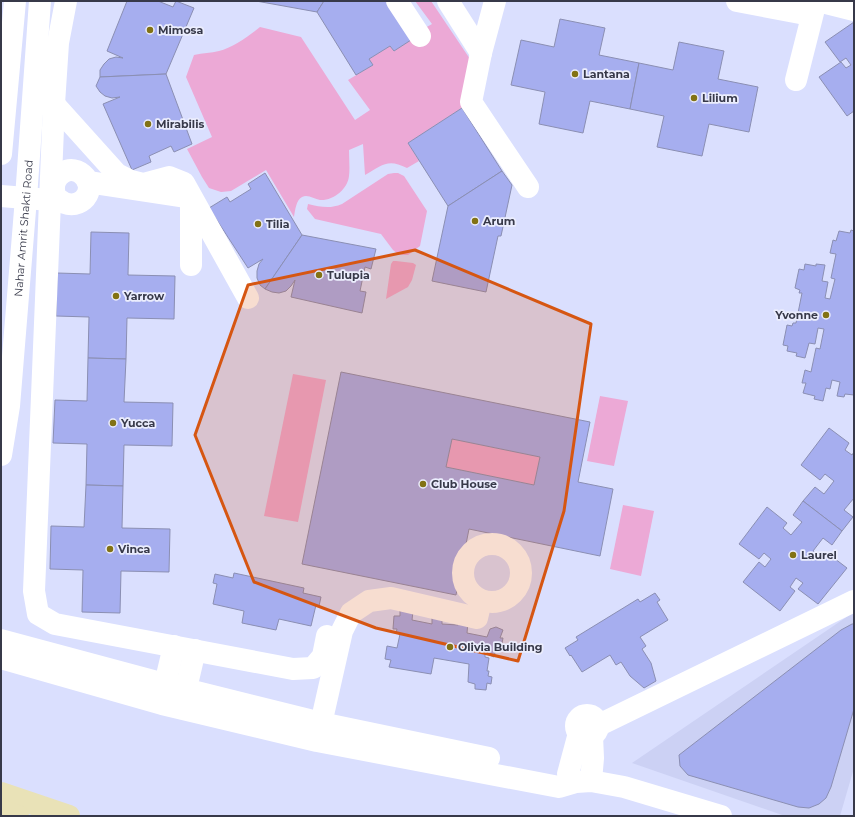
<svg xmlns="http://www.w3.org/2000/svg" width="855" height="817" font-family="Montserrat,sans-serif">
  <rect width="100%" height="100%" fill="#dadffe"/>
  <path fill="#ccd1f4" d="M854,612V768L840,816H785L632,763Z"/>
  <g fill="#eca9d6">
    <path d="M415,1H431L470,59L462,108L408,143L419,161L407,168C388,158 382,165 365,175L363,144L349,150C349,159 350,168 349,176C348,189 333,201 320,200C314,199 308,194 302,197C296,200 295,211 294,217L266,170L231,191L221,192L209,188L202,177L187,149L212,137L186,77L194,55C203,53 211,53 219,51C232,48 250,35 260,27L301,37L355,120L370,110L348,80L373,65L369,59L390,46L394,51L411,40L409,37L432,24Z"/>
    <path d="M394,173H398L404,176L427,211L420,246L408,255H403L398,254L393,250L381,234L315,219L307,209L308,204C321,207 330,209 342,204L388,174Z"/>
    <path d="M393,261H396L413,263L416,265L412,280L408,287L386,299L391,264Z"/>
    <path d="M293,374L326,380L298,522L264,516Z"/>
    <path d="M600,396L628,401L614,466L587,461Z"/>
    <path d="M452,439L540,457L534,485L446,467Z"/>
    <path d="M623,505L654,511L641,576L610,569Z"/>
  </g>
  <g fill="#a6aeef" stroke="#8b8fb3" fill-rule="evenodd">
    <path d="M127,1H158L173,7L176,1L194,8L166,74L100,77V70L104,64L109,59L116,57L123,58L107,51Z"/>
    <path d="M256,1H324L317,12Z"/>
    <path d="M324,1H386L411,40L394,51L390,46L369,59L373,65L356,75L317,12Z"/>
    <path d="M560,19L605,28L599,55L639,63L630,109L590,101L583,133L539,124L545,92L511,85L521,40L554,47Z"/>
    <path d="M854,22V111L847,116L819,77L841,62L846,68L851,65L846,58L840,62L825,42Z"/>
    <path d="M679,42L724,51L718,79L758,87L749,132L709,124L702,156L657,147L664,116L630,109L639,63L673,70Z"/>
    <path d="M166,74L192,144L174,152L171,146L149,156L151,162L132,170L103,104L120,97L112,98L105,96L100,92L96,86L100,77Z"/>
    <path d="M462,108L502,171L448,206L408,143Z"/>
    <path d="M502,171L512,185L501,236H498L486,292L432,281L448,206Z"/>
    <path d="M265,173L302,235L265,289L260,285L257,278V271L259,264L263,259L248,268L209,208L227,197L230,202L251,189L248,184Z"/>
    <path d="M851,230L854,231V395L845,394L844,397L837,396L840,382L832,380L830,389L826,388L823,401L814,399L815,396L803,393L806,383H802L805,370L811,372L816,348L820,349L824,329L818,328L815,344L809,343L805,358L796,356L797,353L787,351L788,346L783,345L787,325L792,326L793,323H796L802,293H799L800,290L795,288L799,269L804,270L805,264L816,266V264L825,265L822,281L828,282L825,298L830,299L835,279L831,278L836,254L830,253L833,240L836,241L839,231L850,233Z"/>
    <path d="M91,232L129,233L128,275L175,276L174,319L127,318L126,359L88,358L89,317L56,316L57,273L90,274Z"/>
    <path d="M302,235L376,249L371,269L365,267L360,291L366,292L362,313L291,297L295,280L291,286L286,291L279,293L272,292L265,289Z"/>
    <path d="M88,358L126,359L124,402L173,403L172,446L124,445L123,486L86,485L87,444L53,443L55,400L87,401Z"/>
    <path d="M341,372L590,422L578,482L613,489L600,556L469,529L456,595L302,564ZM452,439L540,457L534,485L446,467Z"/>
    <path d="M829,428L849,443L845,450L852,455L854,452V498L844,510L853,517L842,531L803,501L815,487L824,494L834,481L825,474L820,480L801,465Z"/>
    <path d="M86,485L123,486L122,528L170,529L169,572L121,571L120,613L82,612L83,570L50,569L51,526L84,527Z"/>
    <path d="M803,501L842,531L832,545L823,538L813,551L822,558L826,552L847,568L818,604L798,589L803,583L796,578L790,587L795,591L780,611L743,582L759,562L765,567L771,559L764,553L759,559L739,544L767,507L787,523L783,528L791,535L802,522L793,515Z"/>
    <path d="M234,573L304,588L303,593L321,597L319,606L316,605L311,626L279,619L276,630L242,623L244,611L213,604L217,584L213,583L215,574L233,578Z"/>
    <path d="M655,593L660,600L657,602L668,620L640,637L646,646L642,649L651,663L656,681L644,688L630,676L621,662L616,665L610,655L582,672L571,655L570,656L565,648L578,640L576,637L638,599L640,602Z"/>
    <path d="M400,605L413,611L412,620L432,624V616H442V624L458,625V621L468,622L467,633L487,637L490,629L496,627L503,630L500,638H503L501,649L496,648L494,657L485,653V657L489,658L487,671H489L488,676L492,677L491,684L487,683L486,690L475,689V684L468,682L469,664L434,658L431,674L389,667L391,660L385,659L387,646L397,648L400,634L396,633L397,629H393L394,616H400Z"/>
    <path d="M852,624H854V709L831,787L826,798L819,804L809,808L798,807L688,775L680,766L679,755L841,630Z"/>
  </g>
  <g fill="none" stroke-linecap="round" stroke-linejoin="round">
    <g stroke="#fff" stroke-width="22">
      <path d="M66,1L58,43L54,104L34,591L38,614L55,624L293,669L313,668L323,656L327,636"/>
      <path d="M397,1L420,36"/>
      <path d="M448,1L481,53"/>
      <path d="M495,1L481,53L471,102L528,187"/>
      <path d="M737,1L800,13L816,1"/>
      <path d="M818,1L854,10"/>
      <path d="M796,80L816,1"/>
      <path d="M54,104L117,174L131,181L143,184L169,177L184,183L248,298"/>
      <path d="M1,154L15,1"/>
      <path d="M88,182L187,197L191,203V265"/>
      <path d="M1,196L50,200L58,199C76,214 98,194 85,177C72,161 49,175 55,195"/>
      <path id="s1" d="M1,455L9,406L26,198L40,1"/>
      <circle cx="492" cy="573" r="29"/>
      <path d="M1,640L165,684L321,723L489,758"/>
      <path d="M1,658L162,704L317,741L559,787L576,782L591,781L624,787L721,816"/>
      <path d="M165,684L174,646"/>
      <path d="M182,703L188,680L195,650"/>
      <circle cx="587" cy="726" r="11"/>
      <path d="M599,725L854,601"/>
      <path d="M318,737L342,631L351,613L369,601L391,598L477,618L481,601"/>
      <path d="M568,774L579,733"/>
      <path d="M591,781L593,758L592,736"/>
    </g>
    <g stroke="#e9e2b7" stroke-width="22">
      <path d="M1,793L69,816"/>
      <path d="M1,809L8,813L18,816"/>
    </g>
  </g>
  <path fill="#d65612" fill-opacity="0.2" stroke="#d65612" stroke-width="3" stroke-linejoin="round" d="M415,250L591,324L564,511L518,661L376,628L254,582L195,435L248,285Z"/>
  <g fill="#827214" stroke="#ebedfd" stroke-width="1.5">
    <circle cx="150" cy="30" r="4"/>
    <circle cx="575" cy="74" r="4"/>
    <circle cx="694" cy="98" r="4"/>
    <circle cx="148" cy="124" r="4"/>
    <circle cx="475" cy="221" r="4"/>
    <circle cx="258" cy="224" r="4"/>
    <circle cx="319" cy="275" r="4"/>
    <circle cx="116" cy="296" r="4"/>
    <circle cx="826" cy="315" r="4"/>
    <circle cx="113" cy="423" r="4"/>
    <circle cx="423" cy="484" r="4"/>
    <circle cx="110" cy="549" r="4"/>
    <circle cx="793" cy="555" r="4"/>
    <circle cx="450" cy="647" r="4"/>
  </g>
  <g text-anchor="middle" dominant-baseline="central" stroke-width="3.5" stroke-linejoin="round" paint-order="stroke">
    <g font-size="11" font-weight="bold" fill="#373949" stroke="#ebedfd" text-anchor="start">
      <text x="158" y="30">Mimosa</text>
      <text x="583" y="74">Lantana</text>
      <text x="702" y="98">Lilium</text>
      <text x="156" y="124">Mirabilis</text>
      <text x="483" y="221">Arum</text>
      <text x="266" y="224">Tilia</text>
      <text x="327" y="275">Tulupia</text>
      <text x="124" y="296">Yarrow</text>
      <text x="818" y="315" text-anchor="end">Yvonne</text>
      <text x="121" y="423">Yucca</text>
      <text x="431" y="484">Club House</text>
      <text x="118" y="549">Vinca</text>
      <text x="801" y="555">Laurel</text>
      <text x="458" y="647">Olivia Building</text>
    </g>
    <g font-size="11" fill="#373949" stroke="#ebedfd">
      <text stroke="none"><textPath href="#s1" startOffset="228">Nahar Amrit Shakti Road</textPath></text>
    </g>
  </g>
  <rect width="855" height="817" fill="none" stroke="#373949" stroke-width="4"/>
</svg>
